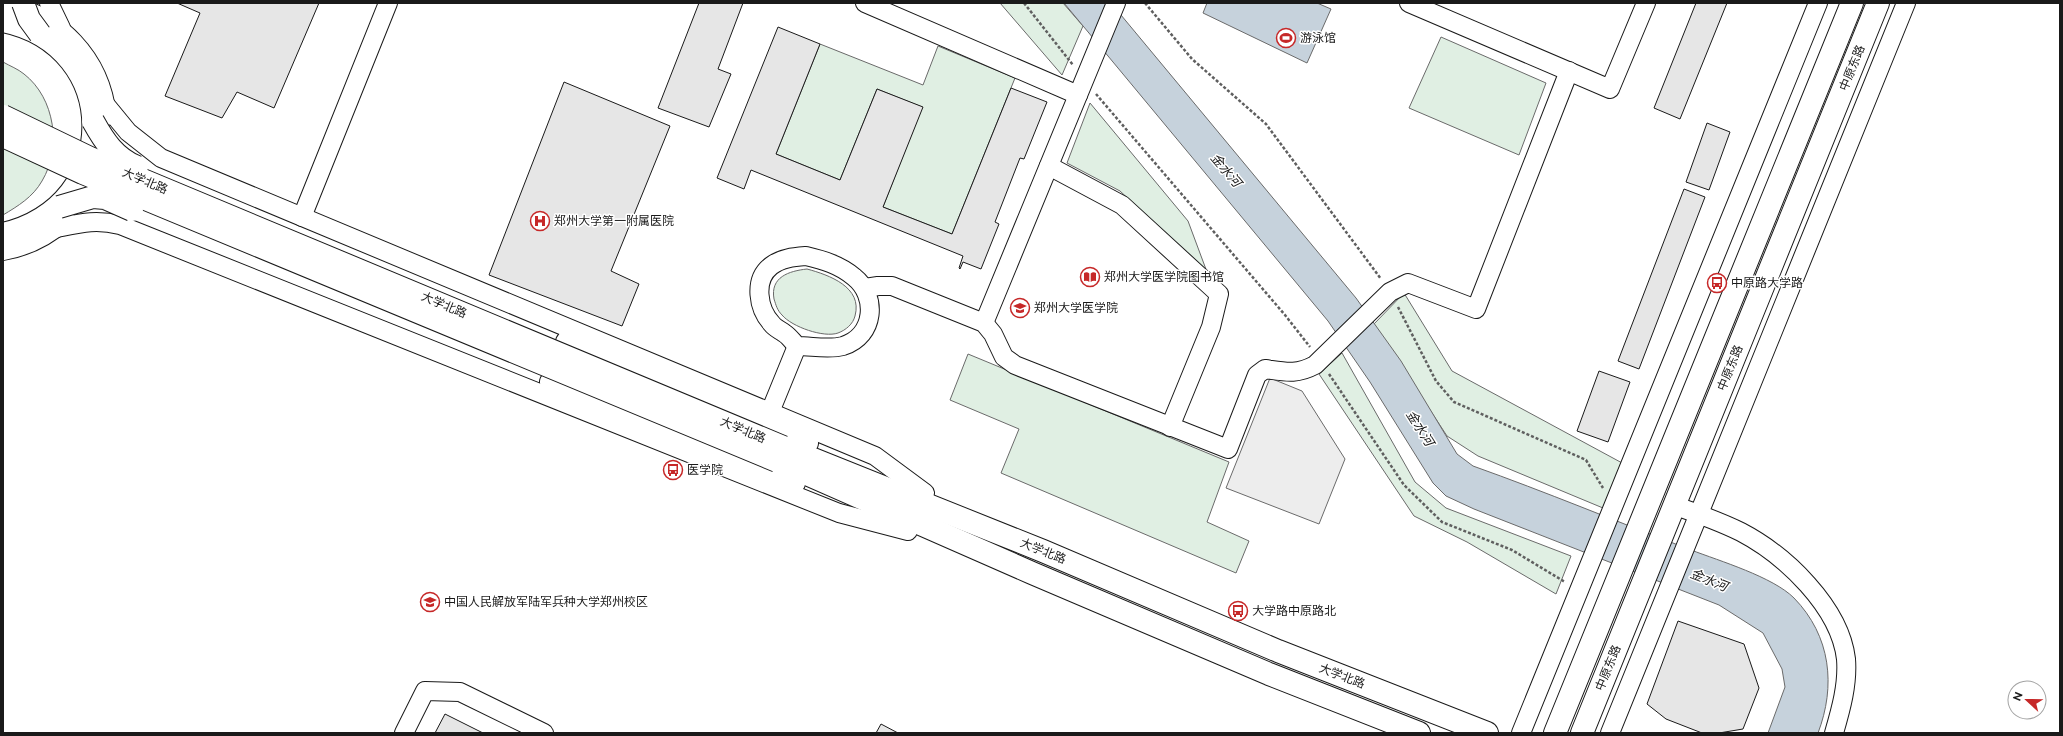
<svg xmlns="http://www.w3.org/2000/svg" width="2063" height="736" font-family="Raleway,'Noto Sans SC',sans-serif">
  <rect width="100%" height="100%" fill="#fff"/>
  <g fill="#e0efe3" stroke="#6a6a6a">
    <path d="M1000,3H1063L1083,26L1062,75Z"/>
    <path d="M1441,37L1546,83L1519,155L1409,108Z"/>
    <path d="M820,44L923,85L938,46L1015,78L952,234L883,207L922,107L877,89L840,180L776,154Z"/>
    <path d="M3,62C10,66 18,69 24,74C55,98 62,148 42,181C33,197 18,206 3,215Z"/>
    <path d="M1090,103L1188,221L1207,272L1120,191L1067,163Z"/>
    <path d="M807,269C829,275 863,287 855,316C853,324 846,330 838,333C824,338 792,327 782,315C777,310 776,305 774,299C770,277 789,271 807,269Z"/>
    <path d="M1404,293L1452,371L1624,464L1603,508L1478,456L1447,436L1374,324Z"/>
    <path d="M1342,353L1415,482L1446,508L1571,556L1556,594L1467,542L1414,516L1319,374Z"/>
    <path d="M968,354L1229,462L1207,522L1249,541L1236,573L1001,473L1019,429L950,400Z"/>
  </g>
  <path fill="#ededed" stroke="#6a6a6a" d="M1270,378L1302,391L1345,459L1319,524L1226,488Z"/>
  <g fill="#c6d2dc" stroke="#6a6a6a">
    <path d="M1064,3H1111L1356,298L1401,361L1457,454L1473,466C1546,492 1618,522 1691,550C1720,561 1773,577 1794,598C1831,636 1836,686 1818,733H1768L1785,687L1782,669L1763,633L1719,605L1474,509L1446,496L1433,483L1370,382L1328,321Z"/>
    <path d="M1207,3H1317L1331,9L1307,63L1203,13Z"/>
  </g>
  <g fill="#e6e6e6" stroke="#1a1a1a">
    <path d="M177,3H319L274,108L237,92L222,118L165,96L200,13Z"/>
    <path d="M699,3H743L718,69L731,74L709,127L658,108Z"/>
    <path d="M1696,3H1727L1680,119L1654,108Z"/>
    <path d="M778,27L820,44L776,154L840,180L877,89L923,107L883,207L952,234L1011,88L1047,102L1024,159L1020,158L995,222L999,224L981,269L963,262L960,269L959,268L963,256L751,170L744,189L717,178Z"/>
    <path d="M564,82L670,126L611,271L639,284L622,326L489,275Z"/>
    <path d="M1707,123L1730,132L1709,190L1686,182Z"/>
    <path d="M1684,189L1705,197L1639,369L1618,361Z"/>
    <path d="M1599,371L1630,382L1608,442L1577,431Z"/>
    <path d="M1678,621L1744,644L1759,688L1743,729L1719,733H1702L1666,719L1647,704Z"/>
    <path d="M445,714L483,733H435Z"/>
    <path d="M881,724L898,733H876Z"/>
  </g>
  <g fill="none" stroke-linecap="round" stroke-linejoin="round">
    <g stroke="#1a1a1a" stroke-width="20">
      <g id="minor">
        <path d="M3,3C59,15 101,58 107,116"/>
        <path d="M49,3L61,28"/>
        <path d="M865,3L1078,95"/>
        <path d="M1409,3L1610,89L1646,3"/>
        <path d="M105,104L128,132L161,158L875,456L925,493"/>
        <path d="M1049,166L1122,205L1219,294L1211,327L1170,427"/>
        <path d="M302,217L388,3"/>
        <path d="M57,228C81,223 96,219 120,225L839,513L908,531"/>
        <path d="M3,251C27,247 48,236 66,220"/>
        <path d="M806,256C823,260 840,265 854,277C878,296 875,336 843,346C829,350 812,346 797,346C793,342 789,336 784,333C780,330 775,328 772,324C758,309 753,280 771,266C781,258 794,257 806,256Z"/>
        <path d="M865,288L878,286H892L984,323L993,334L1004,357L1015,365L1228,449L1257,375L1265,369C1286,372 1296,375 1315,365L1390,292L1408,283L1476,309L1569,71"/>
        <path d="M984,323L1116,3"/>
        <path d="M770,412L797,346"/>
        <path d="M1673,505C1696,513 1719,521 1741,532C1785,555 1840,607 1846,659C1848,684 1841,709 1834,733"/>
        <path d="M404,733L425,691L460,692L544,733"/>
        <path d="M1521,733L1818,3"/>
        <path d="M1610,733L1906,3"/>
      </g>
    </g>
    <g stroke="#1a1a1a" stroke-width="24">
      <g id="major">
        <path d="M3,21C124,46 123,206 3,234"/>
        <path d="M567,342L807,443"/>
        <path d="M551,382L794,483"/>
        <path d="M783,447L1043,551L1278,651L1487,733"/>
        <path d="M777,461L1032,573L1269,674L1419,733"/>
        <path d="M1555,733L1852,3"/>
        <path d="M1582,733L1878,3"/>
      </g>
    </g>
    <g stroke="#5f5f5f" stroke-width="2.5" stroke-dasharray="3 2" stroke-linecap="butt">
      <path d="M1024,3L1073,65"/>
      <path d="M1145,3L1192,59L1266,124L1381,279"/>
      <path d="M1096,94L1285,315L1310,347"/>
      <path d="M1398,307L1436,381L1454,402L1586,460L1603,488"/>
      <path d="M1329,374L1404,485L1442,522L1512,550L1565,582"/>
    </g>
    <use href="#minor" stroke="#fff" stroke-width="18"/>
    <use href="#major" stroke="#fff" stroke-width="22"/>
    <g stroke="#1a1a1a" stroke-width="24" stroke-linecap="butt">
      <g id="major-bridge">
        <path d="M23,3L29,19L40,34"/>
        <path d="M3,116L90,158L783,447"/>
        <path d="M93,121C104,141 115,158 137,167"/>
        <path d="M3,136L83,173L777,461"/>
        <path d="M59,207L93,197L105,198L132,210"/>
      </g>
    </g>
    <use href="#major-bridge" stroke="#fff" stroke-width="22"/>
  </g>
  <defs>
    <g id="stadium-ring" transform="scale(1)"><circle r="9.5" fill="#fff" stroke="#c62828" stroke-width="1.5"/><path d="M0-5a6.5 5 0 1 0 0 10a6.5 5 0 1 0 0-10ZM-3.5-1.8h7v3.6h-7Z" fill="#c62828"/></g>
    <g id="hospital-ring" transform="scale(1)"><circle r="9.5" fill="#fff" stroke="#c62828" stroke-width="1.5"/><path d="M-5-5h3v3.5h4V-5h3V5h-3V1.5h-4V5h-3Z" fill="#c62828"/></g>
    <g id="library-ring" transform="scale(1)"><circle r="9.5" fill="#fff" stroke="#c62828" stroke-width="1.5"/><path d="M-6-4Q-3-5.5-.7-3.5V5Q-3 3-6 4ZM6-4Q3-5.5 .7-3.5V5Q3 3 6 4Z" fill="#c62828"/></g>
    <g id="bus-ring" transform="scale(1)"><circle r="9.5" fill="#fff" stroke="#c62828" stroke-width="1.5"/><path d="M-5-6H5V4H4V6H2V4H-2V6H-4V4H-5ZM-3.5-4V0h7V-4ZM-3.5 1.2v1.5H-2V1.2ZM2 1.2v1.5H3.5V1.2Z" fill="#c62828"/></g>
    <g id="university-ring" transform="scale(1)"><circle r="9.5" fill="#fff" stroke="#c62828" stroke-width="1.5"/><path d="M0-5L7-2L0 1L-7-2ZM-4 1L0 2.5L4 1V4Q0 6-4 4Z" fill="#c62828"/></g>
  </defs>
  <g fill-rule="evenodd">
    <use href="#stadium-ring" x="1286" y="38"/>
    <use href="#hospital-ring" x="540" y="221"/>
    <use href="#library-ring" x="1090" y="277"/>
    <use href="#bus-ring" x="1717" y="283"/>
    <use href="#university-ring" x="1020" y="308"/>
    <use href="#bus-ring" x="673" y="470"/>
    <use href="#university-ring" x="430" y="602"/>
    <use href="#bus-ring" x="1238" y="611"/>
  </g>
  <g text-anchor="middle" dominant-baseline="central" stroke-width="3" stroke-linejoin="round" paint-order="stroke">
    <g font-size="12" fill="#1a1a1a" stroke="#fff" text-anchor="start">
      <text x="1300" y="38">游泳馆</text>
      <text x="554" y="221">郑州大学第一附属医院</text>
      <text x="1104" y="277">郑州大学医学院图书馆</text>
      <text x="1731" y="283">中原路大学路</text>
      <text x="1034" y="308">郑州大学医学院</text>
      <text x="687" y="470">医学院</text>
      <text x="444" y="602">中国人民解放军陆军兵种大学郑州校区</text>
      <text x="1252" y="611">大学路中原路北</text>
    </g>
    <g font-size="12" fill="#1a1a1a" stroke="#fff">
      <text transform="translate(1852 68) rotate(-68)">中原东路</text>
      <text transform="translate(145 181) rotate(23)">大学北路</text>
      <text transform="translate(444 305) rotate(23)">大学北路</text>
      <text transform="translate(1730 368) rotate(-68)">中原东路</text>
      <text transform="translate(743 430) rotate(23)">大学北路</text>
      <text transform="translate(1043 551) rotate(22)">大学北路</text>
      <text transform="translate(1608 668) rotate(-68)">中原东路</text>
      <text transform="translate(1342 676) rotate(21)">大学北路</text>
    </g>
    <g font-size="13" font-style="italic" fill="#1a1a1a" stroke="#fff">
      <text transform="translate(1226 170) rotate(50)">金水河</text>
      <text transform="translate(1420 428) rotate(58)">金水河</text>
      <text transform="translate(1709 580) rotate(22)">金水河</text>
    </g>
  </g>
  <rect width="2063" height="736" fill="none" stroke="#1a1a1a" stroke-width="8"/>
  <g transform="translate(2027 700) rotate(292)"><circle r="19" fill="#ffffff" stroke="#a3a3a3"/>
  <path d="M0-3L7 15L0 10L-7 15Z" fill="#c62828"/>
  <text y="-6" font-size="11" font-weight="bold" text-anchor="middle" fill="#1a1a1a">N</text>
  </g>
</svg>
